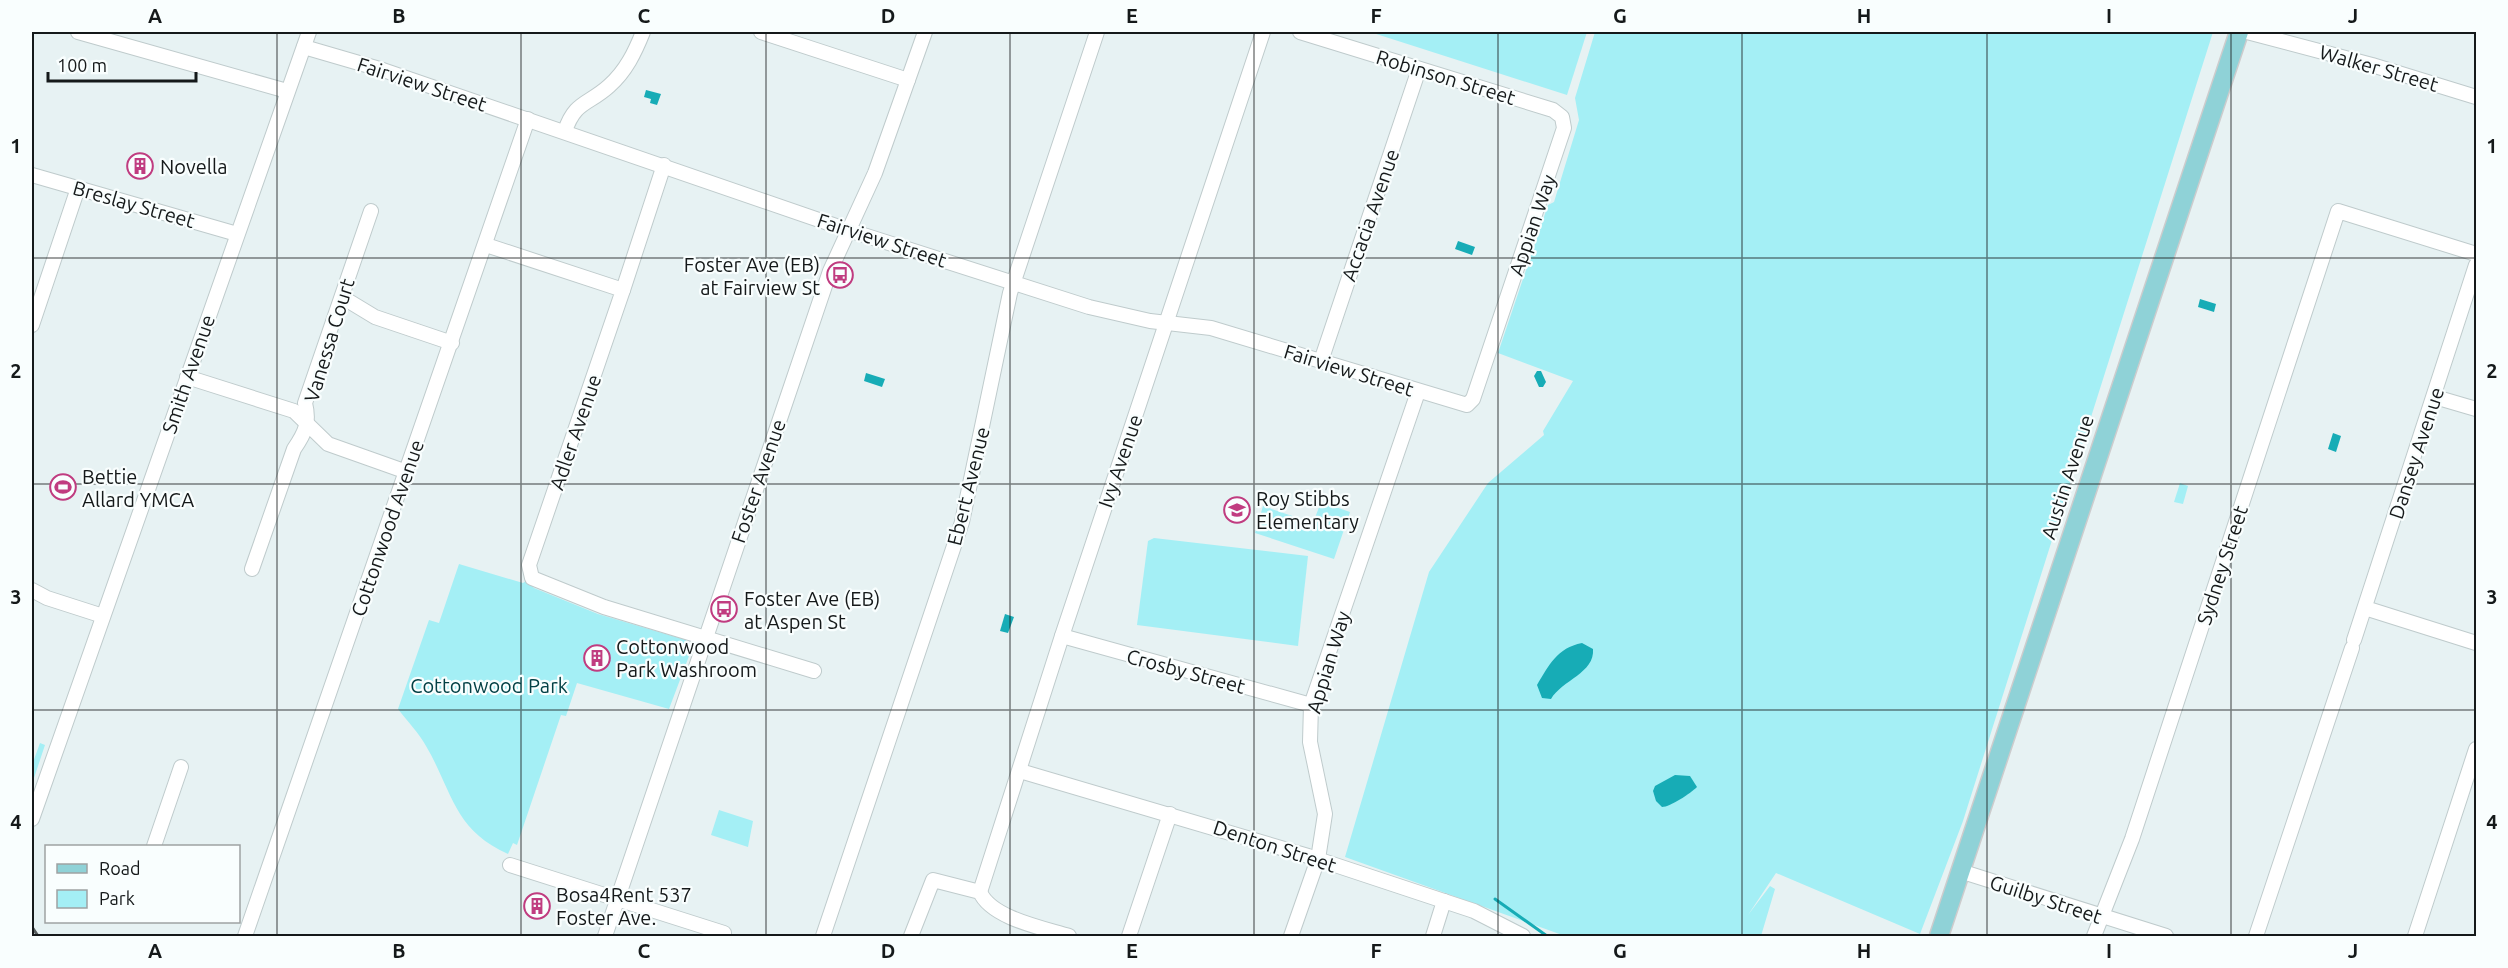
<svg xmlns="http://www.w3.org/2000/svg" width="2508" height="968" font-family="Ubuntu,sans-serif">
  <rect width="100%" height="100%" fill="#e7f2f3"/>
  <g fill="#a4eff5">
    <path d="M1370,32H1587L1567,95Z"/>
    <path d="M1595,32H2213L1963,821L1920,934L1776,873L1748,915L1770,886L1775,889L1761,936H1565L1345,857L1429,572L1488,483L1544,435L1543,431L1573,381L1498,353L1548,205L1554,202L1579,120L1575,98Z"/>
    <path d="M2180,483L2188,486L2183,504L2174,502Z"/>
    <path d="M1321,502L1350,512L1334,559L1255,533L1263,506L1313,523Z"/>
    <path d="M1154,538L1308,556L1298,646L1137,625L1148,541Z"/>
    <path d="M459,564L523,583L526,581L534,588L598,614L686,640L692,648L669,709L577,683L566,716L561,715L517,845L513,843L508,854C453,829 453,792 426,746C419,733 407,721 398,709L429,620L439,623Z"/>
    <path d="M40,743L45,745L32,784V765Z"/>
    <path d="M719,810L753,821L748,847L711,835Z"/>
  </g>
  <g fill="#17acb6">
    <path d="M646,90L661,94L657,105L650,103L651,99L644,97Z"/>
    <path d="M1458,241L1475,247L1472,255L1455,249Z"/>
    <path d="M2200,299L2216,304L2214,312L2198,307Z"/>
    <path d="M1537,371H1541L1546,382L1543,387H1539L1534,376Z"/>
    <path d="M866,373L885,379L882,387L864,381Z"/>
    <path d="M2333,433L2341,436L2336,452L2328,449Z"/>
    <path d="M1005,614L1014,617L1008,633L1000,631Z"/>
    <path d="M1582,643L1593,649C1595,673 1562,680 1551,699L1542,698L1537,685C1549,665 1557,648 1582,643Z"/>
    <path d="M1675,775L1690,776L1697,787C1691,793 1670,807 1662,807L1656,801L1653,791L1655,786Z"/>
  </g>
  <g fill="none" stroke-linecap="round" stroke-linejoin="round">
    <path stroke="#17acb6" stroke-width="3" d="M1495,899L1547,936"/>
    <g stroke="#bfcbcc" stroke-width="16">
      <g id="minor">
        <path d="M78,32L287,91"/>
        <path d="M761,32L908,80"/>
        <path d="M2247,32L2372,65L2476,97"/>
        <path d="M304,47L383,70L848,230L1089,307L1150,321L1211,328L1467,405L1473,399L1564,128L1562,117L1553,110L1300,32"/>
        <path d="M565,131C575,101 588,105 609,86C626,71 635,52 643,32"/>
        <path d="M32,175L237,234"/>
        <path d="M486,245L623,290L529,565L532,578L604,607L814,671"/>
        <path d="M623,290L664,165"/>
        <path d="M342,297L375,317L452,343"/>
        <path d="M32,325L78,188"/>
        <path d="M1321,361L1419,69"/>
        <path d="M187,377L294,411L328,444L407,472"/>
        <path d="M2435,397L2476,409"/>
        <path d="M252,569L294,449C305,433 310,423 305,403L371,211"/>
        <path d="M32,590L47,598L103,616"/>
        <path d="M2365,608L2476,643"/>
        <path d="M1062,636L1311,705"/>
        <path d="M2354,640L2476,265"/>
        <path d="M1020,771L1308,856L1474,911L1523,936"/>
        <path d="M32,819L309,32"/>
        <path d="M154,846L181,767"/>
        <path d="M510,865L724,933"/>
        <path d="M1960,871L2166,936"/>
        <path d="M980,892L1062,636L1263,32"/>
        <path d="M245,936L528,119"/>
        <path d="M605,936L830,271L875,173L925,32"/>
        <path d="M823,936L962,522L1010,293L1097,32"/>
        <path d="M911,936L933,880L980,892C991,918 1043,928 1069,936"/>
        <path d="M1129,936L1170,814"/>
        <path d="M1291,936L1318,859L1325,814L1310,742L1311,705L1418,392"/>
        <path d="M1433,936L1444,901"/>
        <path d="M2094,936L2132,839L2338,211L2476,254"/>
        <path d="M2256,936L2352,648"/>
        <path d="M2415,936L2476,749"/>
      </g>
    </g>
    <g stroke="#cccccd" stroke-width="21">
      <path id="major" d="M1939,936L2239,32"/>
    </g>
    <use href="#minor" stroke="#fff" stroke-width="14"/>
    <use href="#major" stroke="#8fd2d7" stroke-width="18"/>
    <path stroke="#575d5e" stroke-width="3" d="M32,927L38,936"/>
  </g>
  <path fill="none" stroke="#15191a" stroke-width="1.5" stroke-opacity="0.55" d="M277,32V936M521,32V936M766,32V936M1010,32V936M1254,32V936M1498,32V936M1742,32V936M1987,32V936M2231,32V936M32,258H2476M32,484H2476M32,710H2476"/>
  <defs>
    <g id="building-ring" transform="scale(1.35)"><circle r="9.5" fill="#f9fefe" stroke="#c03c80" stroke-width="1.5"/><path d="M-4-6H4V6H1V3H-1V6H-4ZM-2.5-4.3h1.7v1.8h-1.7ZM.8-4.3h1.7v1.8H.8ZM-2.5-1h1.7V.8h-1.7ZM.8-1h1.7V.8H.8Z" fill="#c03c80"/></g>
    <g id="bus-ring" transform="scale(1.35)"><circle r="9.5" fill="#f9fefe" stroke="#c03c80" stroke-width="1.5"/><path d="M-5-6H5V4H4V6H2V4H-2V6H-4V4H-5ZM-3.5-4V0h7V-4ZM-3.5 1.2v1.5H-2V1.2ZM2 1.2v1.5H3.5V1.2Z" fill="#c03c80"/></g>
    <g id="stadium-ring" transform="scale(1.35)"><circle r="9.5" fill="#f9fefe" stroke="#c03c80" stroke-width="1.5"/><path d="M0-5a6.5 5 0 1 0 0 10a6.5 5 0 1 0 0-10ZM-3.5-1.8h7v3.6h-7Z" fill="#c03c80"/></g>
    <g id="school-ring" transform="scale(1.35)"><circle r="9.5" fill="#f9fefe" stroke="#c03c80" stroke-width="1.5"/><path d="M0-5L7-2L0 1L-7-2ZM-4 1L0 2.5L4 1V4Q0 6-4 4Z" fill="#c03c80"/></g>
  </defs>
  <g fill-rule="evenodd">
    <use href="#building-ring" x="140" y="166"/>
    <use href="#bus-ring" x="840" y="275"/>
    <use href="#stadium-ring" x="63" y="487"/>
    <use href="#school-ring" x="1237" y="510"/>
    <use href="#bus-ring" x="724" y="609"/>
    <use href="#building-ring" x="597" y="658"/>
    <use href="#building-ring" x="537" y="906"/>
  </g>
  <g text-anchor="middle" dominant-baseline="central" stroke-width="4.5" stroke-linejoin="round" paint-order="stroke">
    <g font-size="20" fill="#15191a" stroke="#f9fefe">
      <text transform="translate(2379 68) rotate(16)">Walker Street</text>
      <text transform="translate(1446 77) rotate(17)">Robinson Street</text>
      <text transform="translate(422 84) rotate(18)">Fairview Street</text>
      <text transform="translate(134 204) rotate(16)">Breslay Street</text>
      <text transform="translate(1370 215) rotate(-71)">Accacia Avenue</text>
      <text transform="translate(1532 225) rotate(-71)">Appian Way</text>
      <text transform="translate(882 240) rotate(18)">Fairview Street</text>
      <text transform="translate(329 340) rotate(-73)">Vanessa Court</text>
      <text transform="translate(1349 370) rotate(17)">Fairview Street</text>
      <text transform="translate(188 374) rotate(-71)">Smith Avenue</text>
      <text transform="translate(575 432) rotate(-71)">Adler Avenue</text>
      <text transform="translate(2416 453) rotate(-72)">Dansey Avenue</text>
      <text transform="translate(1120 461) rotate(-71)">Ivy Avenue</text>
      <text transform="translate(2067 477) rotate(-72)">Austin Avenue</text>
      <text transform="translate(758 481) rotate(-71)">Foster Avenue</text>
      <text transform="translate(968 486) rotate(-76)">Ebert Avenue</text>
      <text transform="translate(387 528) rotate(-71)">Cottonwood Avenue</text>
      <text transform="translate(2222 565) rotate(-72)">Sydney Street</text>
      <text transform="translate(1328 662) rotate(-73)">Appian Way</text>
      <text transform="translate(1186 671) rotate(15)">Crosby Street</text>
      <text transform="translate(1275 846) rotate(18)">Denton Street</text>
      <text transform="translate(2046 899) rotate(18)">Guilby Street</text>
    </g>
    <g font-size="20" fill="#15191a" stroke="#f9fefe" text-anchor="start">
      <text x="160" y="166">Novella</text>
      <text x="820" y="264" text-anchor="end">Foster Ave (EB)<tspan x="820" dy="23">at Fairview St</tspan></text>
      <text x="82" y="476">Bettie<tspan x="82" dy="23">Allard YMCA</tspan></text>
      <text x="1256" y="498">Roy Stibbs<tspan x="1256" dy="23">Elementary</tspan></text>
      <text x="744" y="598">Foster Ave (EB)<tspan x="744" dy="23">at Aspen St</tspan></text>
      <text x="616" y="646">Cottonwood<tspan x="616" dy="23">Park Washroom</tspan></text>
      <text x="556" y="894">Bosa4Rent 537<tspan x="556" dy="23">Foster Ave.</tspan></text>
    </g>
    <g font-size="20" fill="#034146" stroke="#f9fefe">
      <text x="489" y="685">Cottonwood Park</text>
    </g>
  </g>
  <rect width="2508" height="968" fill="none" stroke="#f9fefe" stroke-width="66"/>
  <rect x="45" y="845" width="195" height="78" fill="#f9fefe" stroke="#9ea2a3" stroke-width="1.5"/>
  <rect x="57" y="864" width="30" height="9" fill="#8fd2d7" stroke="#9ea2a3" stroke-width="1.5"/>
  <text x="99" y="875" font-size="18" fill="#15191a">Road</text>
  <rect x="57" y="890" width="30" height="18" fill="#a4eff5" stroke="#9ea2a3" stroke-width="1.5"/>
  <text x="99" y="905" font-size="18" fill="#15191a">Park</text>
  <path d="M48 72v9h148v-9" fill="none" stroke="#15191a" stroke-width="3"/>
  <text x="57" y="72" font-size="18" fill="#15191a" stroke="#f9fefe" stroke-width="4.5" paint-order="stroke">100 m</text>
  <rect x="33" y="33" width="2442" height="902" fill="none" stroke="#15191a" stroke-width="2"/>
  <g font-size="20" text-anchor="middle" font-weight="bold" fill="#15191a">
    <text x="155" y="23">A</text>
    <text x="399" y="23">B</text>
    <text x="644" y="23">C</text>
    <text x="888" y="23">D</text>
    <text x="1132" y="23">E</text>
    <text x="1376" y="23">F</text>
    <text x="1620" y="23">G</text>
    <text x="1864" y="23">H</text>
    <text x="2109" y="23">I</text>
    <text x="2353" y="23">J</text>
    <text x="16" y="153">1</text>
    <text x="2492" y="153">1</text>
    <text x="16" y="378">2</text>
    <text x="2492" y="378">2</text>
    <text x="16" y="604">3</text>
    <text x="2492" y="604">3</text>
    <text x="16" y="829">4</text>
    <text x="2492" y="829">4</text>
    <text x="155" y="958">A</text>
    <text x="399" y="958">B</text>
    <text x="644" y="958">C</text>
    <text x="888" y="958">D</text>
    <text x="1132" y="958">E</text>
    <text x="1376" y="958">F</text>
    <text x="1620" y="958">G</text>
    <text x="1864" y="958">H</text>
    <text x="2109" y="958">I</text>
    <text x="2353" y="958">J</text>
  </g>
</svg>
